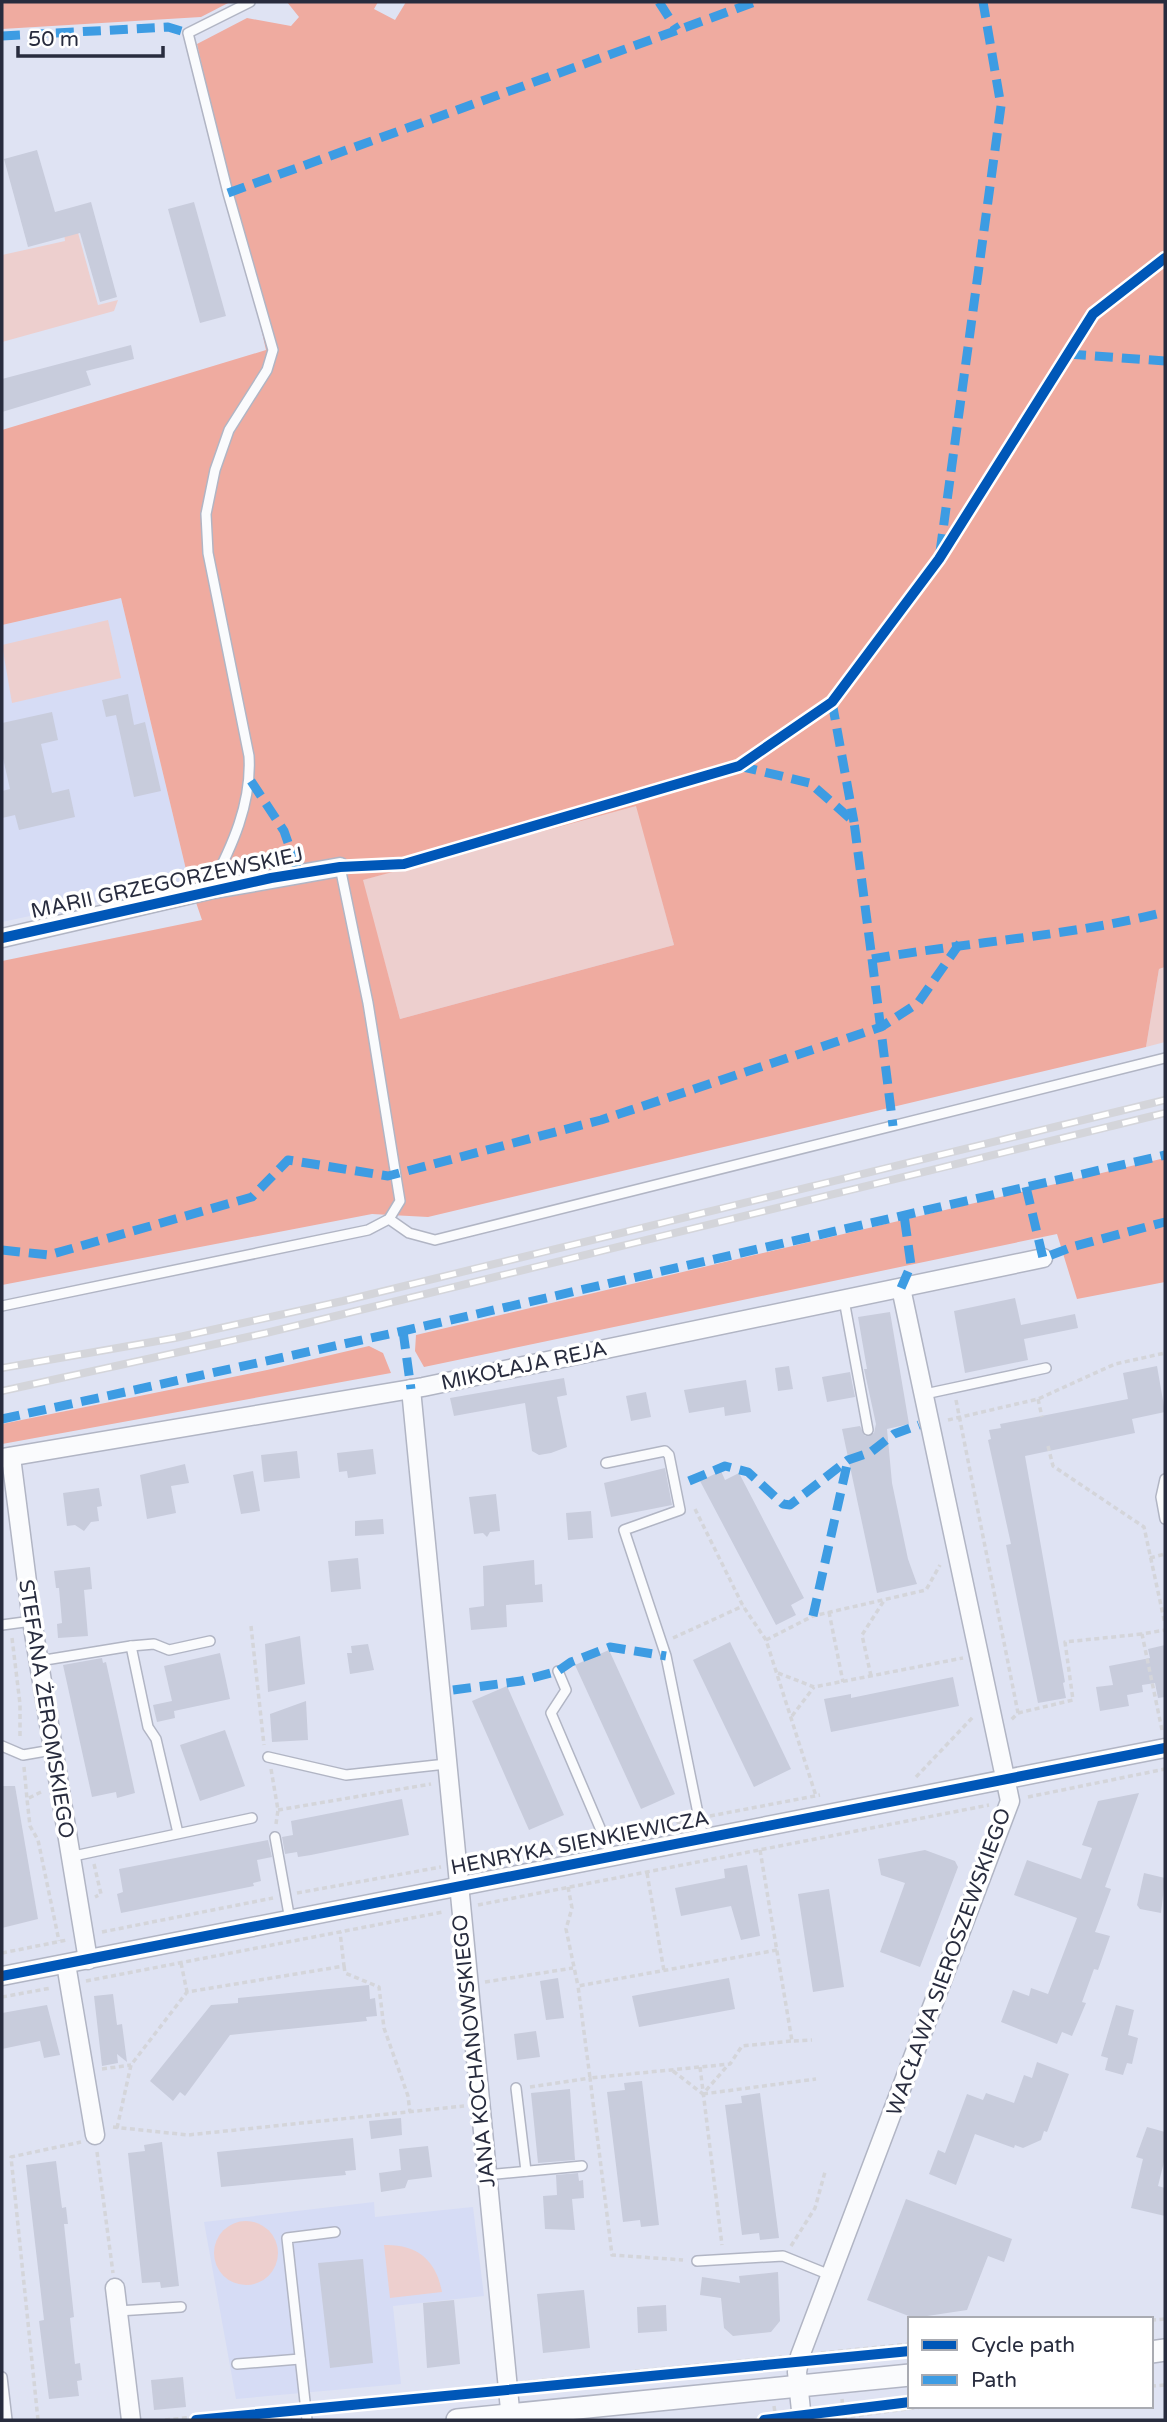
<svg xmlns="http://www.w3.org/2000/svg" width="1167" height="2422" font-family="'Varela Round',sans-serif">
  <rect width="100%" height="100%" fill="#dfe3f3"/>
  <g fill="#d6dcf5">
    <path d="M121,598L189,882L2,922V625Z"/>
    <path d="M374,2202L375,2217L473,2207L484,2296L393,2306L401,2384L236,2399L204,2222Z"/>
  </g>
  <g fill="#edcfce">
    <path d="M77,229L98,305L118,300L114,311L2,342V255L65,241L64,233Z"/>
    <path d="M108,620L121,678L12,703L2,645Z"/>
    <path d="M637,805L674,945L400,1019L362,880Z"/>
    <path d="M1165,967V1042L1146,1047L1159,969Z"/>
    <circle cx="246" cy="2253" r="32"/>
    <path d="M384,2245C417,2244 436,2260 442,2292L390,2298Z"/>
  </g>
  <g fill="#efaba0" fill-rule="evenodd">
    <path d="M2,2H230L201,17L2,29Z"/>
    <path d="M287,2H378L374,9L395,20L406,2H1165V967L1159,969L1146,1047L428,1217L372,1214L2,1285V961L202,920L189,882L121,598L2,625V430L266,350L197,44L247,18L291,26L299,17ZM636,806L674,945L400,1019L363,880Z"/>
    <path d="M1165,1158V1282L1077,1299L1057,1234L424,1367L415,1351L416,1335Z"/>
    <path d="M369,1346L383,1353L391,1373L2,1444V1424L267,1370Z"/>
  </g>
  <g fill="#c8ccdc">
    <path d="M37,150L55,212L91,202L117,297L100,302L80,233L28,247L4,159Z"/>
    <path d="M194,202L226,316L200,323L168,209Z"/>
    <path d="M131,345L134,359L86,371L91,385L2,412V379Z"/>
    <path d="M128,694L134,725L145,722L161,791L134,797L116,715L106,717L102,700Z"/>
    <path d="M52,712L58,740L41,744L52,793L69,789L75,817L19,830L15,815L2,818V791L10,789L2,754V723Z"/>
    <path d="M1015,1298L1021,1325L1075,1314L1078,1328L1024,1339L1028,1360L965,1373L954,1311Z"/>
    <path d="M890,1312L909,1424L887,1429L892,1483L908,1559L917,1584L877,1593L842,1429L860,1426L865,1436L874,1433L876,1424L864,1369H867L858,1317Z"/>
    <path d="M789,1366L793,1389L778,1391L775,1368Z"/>
    <path d="M1157,1366L1165,1412L1132,1419L1135,1433L1025,1456L1065,1682L1063,1683L1066,1698L1038,1703L1006,1545L1011,1544L988,1440L991,1439L989,1430L1001,1428L1000,1424L1128,1399L1123,1373Z"/>
    <path d="M850,1372L855,1397L827,1402L822,1377Z"/>
    <path d="M564,1378L567,1395L557,1397L567,1447L551,1453L539,1455L532,1451L525,1403L454,1416L450,1398Z"/>
    <path d="M746,1380L751,1412L725,1416L724,1407L689,1413L684,1390Z"/>
    <path d="M646,1392L651,1417L631,1421L626,1396Z"/>
    <path d="M373,1449L376,1474L348,1478L347,1471L339,1472L337,1453Z"/>
    <path d="M297,1451L300,1478L264,1482L261,1455Z"/>
    <path d="M185,1464L189,1483L171,1486L176,1513L147,1519L140,1475Z"/>
    <path d="M665,1468L672,1505L611,1517L604,1483Z"/>
    <path d="M253,1471L260,1511L241,1514L233,1475Z"/>
    <path d="M721,1471L725,1480L739,1473L804,1598L791,1605L796,1615L776,1625L700,1481Z"/>
    <path d="M99,1488L102,1506L97,1507L99,1521L91,1522L84,1531L75,1525L67,1526L63,1493Z"/>
    <path d="M496,1494L500,1531L490,1532L487,1537L483,1533L474,1534L469,1497Z"/>
    <path d="M591,1511L593,1538L568,1540L566,1513Z"/>
    <path d="M383,1519L384,1534L355,1536V1521Z"/>
    <path d="M358,1558L361,1589L331,1592L328,1561Z"/>
    <path d="M534,1560L535,1585L542,1584L543,1602L506,1605L507,1627L471,1630L469,1608L484,1606L483,1566Z"/>
    <path d="M90,1567L92,1589L84,1590L88,1636L58,1638L57,1624L62,1623L59,1588H56L54,1571Z"/>
    <path d="M300,1636L305,1684L268,1692L265,1644Z"/>
    <path d="M730,1642L791,1769L754,1787L693,1660Z"/>
    <path d="M368,1644L374,1670L350,1674L347,1653H352L351,1646Z"/>
    <path d="M1165,1645V1697L1158,1698L1155,1683L1142,1685L1143,1692L1127,1695L1129,1706L1100,1711L1096,1687L1113,1685L1109,1666L1150,1658L1148,1649Z"/>
    <path d="M609,1650L675,1794L641,1809L575,1665Z"/>
    <path d="M220,1653L230,1699L174,1711L175,1718L157,1722L153,1705L172,1701L164,1666Z"/>
    <path d="M102,1658L103,1663L106,1662L135,1793L117,1798L116,1792L92,1797L63,1665Z"/>
    <path d="M953,1677L959,1706L831,1732L824,1699L851,1694V1698Z"/>
    <path d="M507,1686L564,1815L529,1830L472,1701Z"/>
    <path d="M306,1701L308,1740L272,1742L270,1714Z"/>
    <path d="M225,1730L245,1786L200,1801L180,1745Z"/>
    <path d="M2,1786H15L38,1919L2,1928Z"/>
    <path d="M1139,1793L1105,1887L1111,1889L1095,1932L1110,1936L1098,1970L1094,1969L1082,2002L1086,2003L1072,2036L1062,2032L1057,2044L1001,2022L1013,1990L1029,1996L1031,1988L1048,1994L1077,1918L1014,1895L1027,1860L1081,1879L1092,1848L1082,1845L1098,1801Z"/>
    <path d="M402,1799L409,1835L311,1855L298,1857L297,1852L285,1854L282,1837L293,1835L291,1821Z"/>
    <path d="M268,1840L272,1857L257,1860L261,1881L253,1883L254,1886L121,1913L117,1894L123,1892L119,1869Z"/>
    <path d="M925,1850L955,1861L958,1867L920,1967L880,1952L905,1883L881,1875L878,1859Z"/>
    <path d="M747,1865L760,1936L741,1940L731,1906L681,1916L675,1888L725,1878L724,1869Z"/>
    <path d="M1144,1873L1165,1878L1161,1913L1140,1909L1137,1905Z"/>
    <path d="M829,1889L844,1987L813,1992L798,1894Z"/>
    <path d="M558,1978L564,2018L546,2020L540,1981Z"/>
    <path d="M729,1978L735,2009L639,2027L632,1996Z"/>
    <path d="M369,1985L370,1999L375,1998L377,2016L366,2017L367,2021L230,2035L185,2096L180,2092L173,2101L150,2081L211,2005L238,2003V1998Z"/>
    <path d="M113,1994L117,2025L122,2024L127,2062L117,2054L118,2063L102,2066L94,1996Z"/>
    <path d="M47,2005L60,2055L44,2058L40,2041L2,2049V2013Z"/>
    <path d="M1116,2005L1134,2010L1128,2035L1138,2038L1132,2064L1127,2063L1123,2075L1105,2070L1108,2058L1101,2056Z"/>
    <path d="M536,2031L540,2057L517,2060L514,2034Z"/>
    <path d="M1037,2062L1069,2074L1047,2132L1044,2131L1041,2140L1023,2148L1015,2145L1014,2148L975,2134L956,2185L929,2174L938,2150L945,2153L967,2094L983,2100L986,2093L1014,2103L1024,2075L1032,2078Z"/>
    <path d="M642,2081L659,2225L641,2227L640,2220L623,2222L607,2092L625,2090L624,2083Z"/>
    <path d="M570,2089L575,2160L538,2163L531,2093Z"/>
    <path d="M760,2093L779,2238L760,2240L759,2233L742,2235L725,2105L742,2103L741,2096Z"/>
    <path d="M401,2118L402,2135L371,2139L369,2121Z"/>
    <path d="M1147,2127L1165,2132V2158L1158,2186L1165,2188V2216L1131,2208L1143,2159L1136,2157Z"/>
    <path d="M353,2138L356,2170L345,2171L346,2175L221,2187L217,2152Z"/>
    <path d="M162,2142L179,2286L161,2288L160,2282L142,2283L128,2153L145,2151L144,2145Z"/>
    <path d="M428,2146L432,2177L408,2180L405,2188L381,2192L379,2173L401,2170L399,2149Z"/>
    <path d="M56,2161L62,2208L66,2207L68,2224H64L74,2317L70,2318L75,2364L80,2363L82,2380L77,2381L79,2396L49,2399L39,2321L44,2320L26,2165Z"/>
    <path d="M578,2173L579,2181L583,2180L584,2198L572,2199L575,2230L545,2229L543,2196L557,2195L556,2175Z"/>
    <path d="M906,2199L1012,2239L1004,2262L988,2256L967,2310L914,2318L867,2300Z"/>
    <path d="M363,2259L373,2363L330,2368L318,2263Z"/>
    <path d="M778,2272L780,2321L771,2332L733,2336L724,2328L721,2298L700,2295L702,2277L740,2283L739,2276Z"/>
    <path d="M584,2290L590,2348L543,2353L537,2294Z"/>
    <path d="M454,2300L460,2364L427,2368L423,2303Z"/>
    <path d="M666,2305L667,2331L638,2333L637,2307Z"/>
    <path d="M183,2377L186,2407L154,2410L151,2380Z"/>
  </g>
  <g fill="none" stroke-linecap="round" stroke-linejoin="round">
    <g stroke="#b1b5c4" stroke-width="12">
      <g id="service">
        <path d="M210,888C232,847 252,803 249,756L208,553L206,514L215,470L229,430L267,370L273,350L228,193L188,33L250,2"/>
        <path d="M389,1219L409,1233L435,1240L1165,1058"/>
        <path d="M844,1300L868,1430"/>
        <path d="M2,1306L368,1230L389,1219L400,1201L368,1003L340,867"/>
        <path d="M925,1394L1046,1368"/>
        <path d="M606,1463L665,1451L669,1455L680,1510L624,1530L666,1656L703,1838"/>
        <path d="M1165,1479L1161,1497L1165,1519"/>
        <path d="M2,1625L32,1621"/>
        <path d="M131,1646L148,1727L156,1739L178,1833"/>
        <path d="M39,1661L131,1646L154,1644L169,1650L210,1641"/>
        <path d="M558,1671L566,1690L551,1713L612,1856"/>
        <path d="M2,1746L23,1755L52,1750"/>
        <path d="M268,1757L346,1775L446,1764"/>
        <path d="M275,1837L290,1920"/>
        <path d="M69,1857L252,1818"/>
        <path d="M516,2088L526,2171"/>
        <path d="M486,2175L582,2166"/>
        <path d="M697,2261L783,2256L830,2275"/>
        <path d="M118,2311L181,2307"/>
        <path d="M237,2364L300,2359"/>
        <path d="M2,2377L7,2420"/>
        <path d="M307,2420L287,2238L335,2232"/>
      </g>
    </g>
    <g stroke="#b1b5c4" stroke-width="21">
      <g id="minor">
        <path d="M2,938L209,890L340,867"/>
        <path d="M411,1389L511,2420"/>
        <path d="M11,1457L32,1621L88,1960"/>
        <path d="M2,1458L423,1387L1043,1258"/>
        <path d="M66,1964L95,2135"/>
        <path d="M2,1976L1165,1748"/>
        <path d="M115,2288L131,2420"/>
        <path d="M802,2420L797,2372L800,2356L1010,1801L901,1288"/>
      </g>
    </g>
    <g stroke="#b1b5c4" stroke-width="24">
      <g id="tertiary">
        <path d="M1151,2352L1165,2350"/>
        <path d="M457,2420L910,2375"/>
      </g>
    </g>
    <g stroke="#d4d5da" stroke-width="3.5" stroke-dasharray="5 3.5" stroke-linecap="butt">
      <path d="M1038,1399L1042,1417"/>
      <path d="M956,1400L1018,1713L1011,1720"/>
      <path d="M948,1420L1038,1399L1115,1364L1165,1353"/>
      <path d="M1048,1446L1053,1466L1144,1527L1165,1624"/>
      <path d="M695,1509L743,1606L766,1640L816,1796"/>
      <path d="M1150,1558L1165,1554"/>
      <path d="M829,1612L843,1682"/>
      <path d="M251,1626L264,1745"/>
      <path d="M12,1638L20,1704V1738"/>
      <path d="M673,1638L743,1606"/>
      <path d="M766,1640L813,1616L926,1590L940,1565"/>
      <path d="M778,1673L814,1687L963,1658"/>
      <path d="M871,1676L862,1635L885,1599"/>
      <path d="M1018,1713L1073,1700L1065,1642L1142,1634"/>
      <path d="M792,1716L814,1687"/>
      <path d="M1162,1730L1142,1634L1165,1630"/>
      <path d="M24,1767L27,1799"/>
      <path d="M271,1769L278,1810L276,1824"/>
      <path d="M916,1777L973,1717"/>
      <path d="M41,1792L27,1799L30,1826L38,1840L59,1941"/>
      <path d="M1028,1797L1165,1769"/>
      <path d="M278,1810L431,1784"/>
      <path d="M710,1816L820,1795"/>
      <path d="M618,1834L686,1821"/>
      <path d="M760,1850L792,2041L812,2040"/>
      <path d="M473,1862L589,1840"/>
      <path d="M94,1864L101,1894L95,1897"/>
      <path d="M647,1873L664,1971"/>
      <path d="M568,1887L572,1908L566,1929L578,1986"/>
      <path d="M297,1893L441,1867"/>
      <path d="M478,1905L989,1805"/>
      <path d="M102,1932L273,1898"/>
      <path d="M777,1950L578,1986L590,2078L730,2064L742,2046L792,2041"/>
      <path d="M2,1953L67,1940"/>
      <path d="M181,1963L187,1992"/>
      <path d="M344,1966L345,1973L379,1987L384,2028L408,2096L410,2112"/>
      <path d="M86,1981L443,1912"/>
      <path d="M485,1982L573,1968"/>
      <path d="M2,1997L51,1988"/>
      <path d="M700,2067L722,2245"/>
      <path d="M102,2069L131,2065"/>
      <path d="M673,2071L703,2094L728,2065"/>
      <path d="M530,2087L590,2078L612,2255L683,2260"/>
      <path d="M703,2094L816,2079"/>
      <path d="M113,2127L188,2135L464,2106"/>
      <path d="M117,2128L131,2065L187,1992L344,1966L340,1932"/>
      <path d="M97,2152L113,2273"/>
      <path d="M791,2246L815,2208L825,2172"/>
      <path d="M1151,2320L1165,2319"/>
      <path d="M821,2353L910,2344"/>
      <path d="M525,2382L782,2357"/>
      <path d="M1151,2386L1165,2385"/>
      <path d="M842,2399L844,2418"/>
      <path d="M317,2405L490,2386"/>
      <path d="M774,2406L776,2420"/>
      <path d="M38,2420L11,2157L81,2142"/>
      <path d="M165,2420L292,2407"/>
      <path d="M825,2420L928,2406"/>
    </g>
    <use href="#service" stroke="#fafbfd" stroke-width="9"/>
    <use href="#minor" stroke="#fafbfd" stroke-width="18"/>
    <use href="#tertiary" stroke="#fafbfd" stroke-width="21"/>
    <g stroke="#d4d5da" stroke-width="8">
      <g id="rail">
        <path d="M2,1368L175,1338L343,1301L1165,1100"/>
        <path d="M2,1391L266,1333L1165,1113"/>
      </g>
    </g>
    <use href="#rail" stroke="#fff" stroke-width="5" stroke-dasharray="16" stroke-linecap="butt"/>
    <g stroke="#3d9ce3" stroke-width="9" stroke-dasharray="18 9" stroke-linecap="butt">
      <path d="M659,2L677,30"/>
      <path d="M2,36L168,27L188,33"/>
      <path d="M228,193L755,2"/>
      <path d="M1068,354L1165,361"/>
      <path d="M940,552L1001,106L983,2"/>
      <path d="M832,702L854,822"/>
      <path d="M739,766L810,783L854,822L872,959C969,942 1071,936 1165,912"/>
      <path d="M251,781L284,831L299,874"/>
      <path d="M872,959L893,1126"/>
      <path d="M1026,1187L1043,1258L1075,1246L1165,1222"/>
      <path d="M2,1250L49,1255L252,1197L288,1160L388,1176L601,1120L881,1027L918,1003L960,943"/>
      <path d="M901,1288L911,1265L904,1215"/>
      <path d="M403,1331L411,1389"/>
      <path d="M2,1419L403,1331L1165,1155"/>
      <path d="M689,1481L725,1466L748,1472L783,1504L790,1505L848,1460L871,1452L894,1434L919,1425"/>
      <path d="M813,1616L848,1460"/>
      <path d="M453,1690L521,1681L558,1671L571,1662L610,1647L666,1656"/>
    </g>
    <g stroke="#fff" stroke-width="15">
      <g id="cycleway">
        <path d="M2,938L271,878L340,867L404,864L739,766L832,702L939,559L1093,314L1165,258"/>
        <path d="M2,1976L1165,1748"/>
        <path d="M196,2420L910,2351"/>
        <path d="M764,2420L910,2402"/>
      </g>
    </g>
    <use href="#cycleway" stroke="#0057b8" stroke-width="10"/>
  </g>
  <g text-anchor="middle" dominant-baseline="central" stroke-width="7" stroke-linejoin="round" paint-order="stroke">
    <g font-size="21" fill="#282c3e" stroke="#fff">
      <text transform="translate(167 883) rotate(-12)">MARII GRZEGORZEWSKIEJ</text>
      <text transform="translate(524 1366) rotate(-12)">MIKOŁAJA REJA</text>
      <text transform="translate(46 1709) rotate(81)">STEFANA ŻEROMSKIEGO</text>
      <text transform="translate(580 1843) rotate(-11)">HENRYKA SIENKIEWICZA</text>
      <text transform="translate(949 1962) rotate(-70)">WACŁAWA SIEROSZEWSKIEGO</text>
      <text transform="translate(474 2051) rotate(-96)">JANA KOCHANOWSKIEGO</text>
    </g>
  </g>
  <rect width="1167" height="2422" fill="none" stroke="#282c3e" stroke-width="7"/>
  <rect x="908" y="2317" width="245" height="91" fill="#ffffff" stroke="#a9abb2" stroke-width="2"/>
  <rect x="922" y="2340" width="35" height="10" fill="#0057b8" stroke="#a9abb2" stroke-width="2"/>
  <text x="971" y="2352" font-size="21" fill="#282c3e">Cycle path</text>
  <rect x="922" y="2375" width="35" height="10" fill="#3d9ce3" stroke="#a9abb2" stroke-width="2"/>
  <text x="971" y="2387" font-size="21" fill="#282c3e">Path</text>
  <path d="M18 46v10h145v-10" fill="none" stroke="#282c3e" stroke-width="3.5"/>
  <text x="28" y="46" font-size="21" fill="#282c3e" stroke="#ffffff" stroke-width="5" paint-order="stroke">50 m</text>
</svg>
